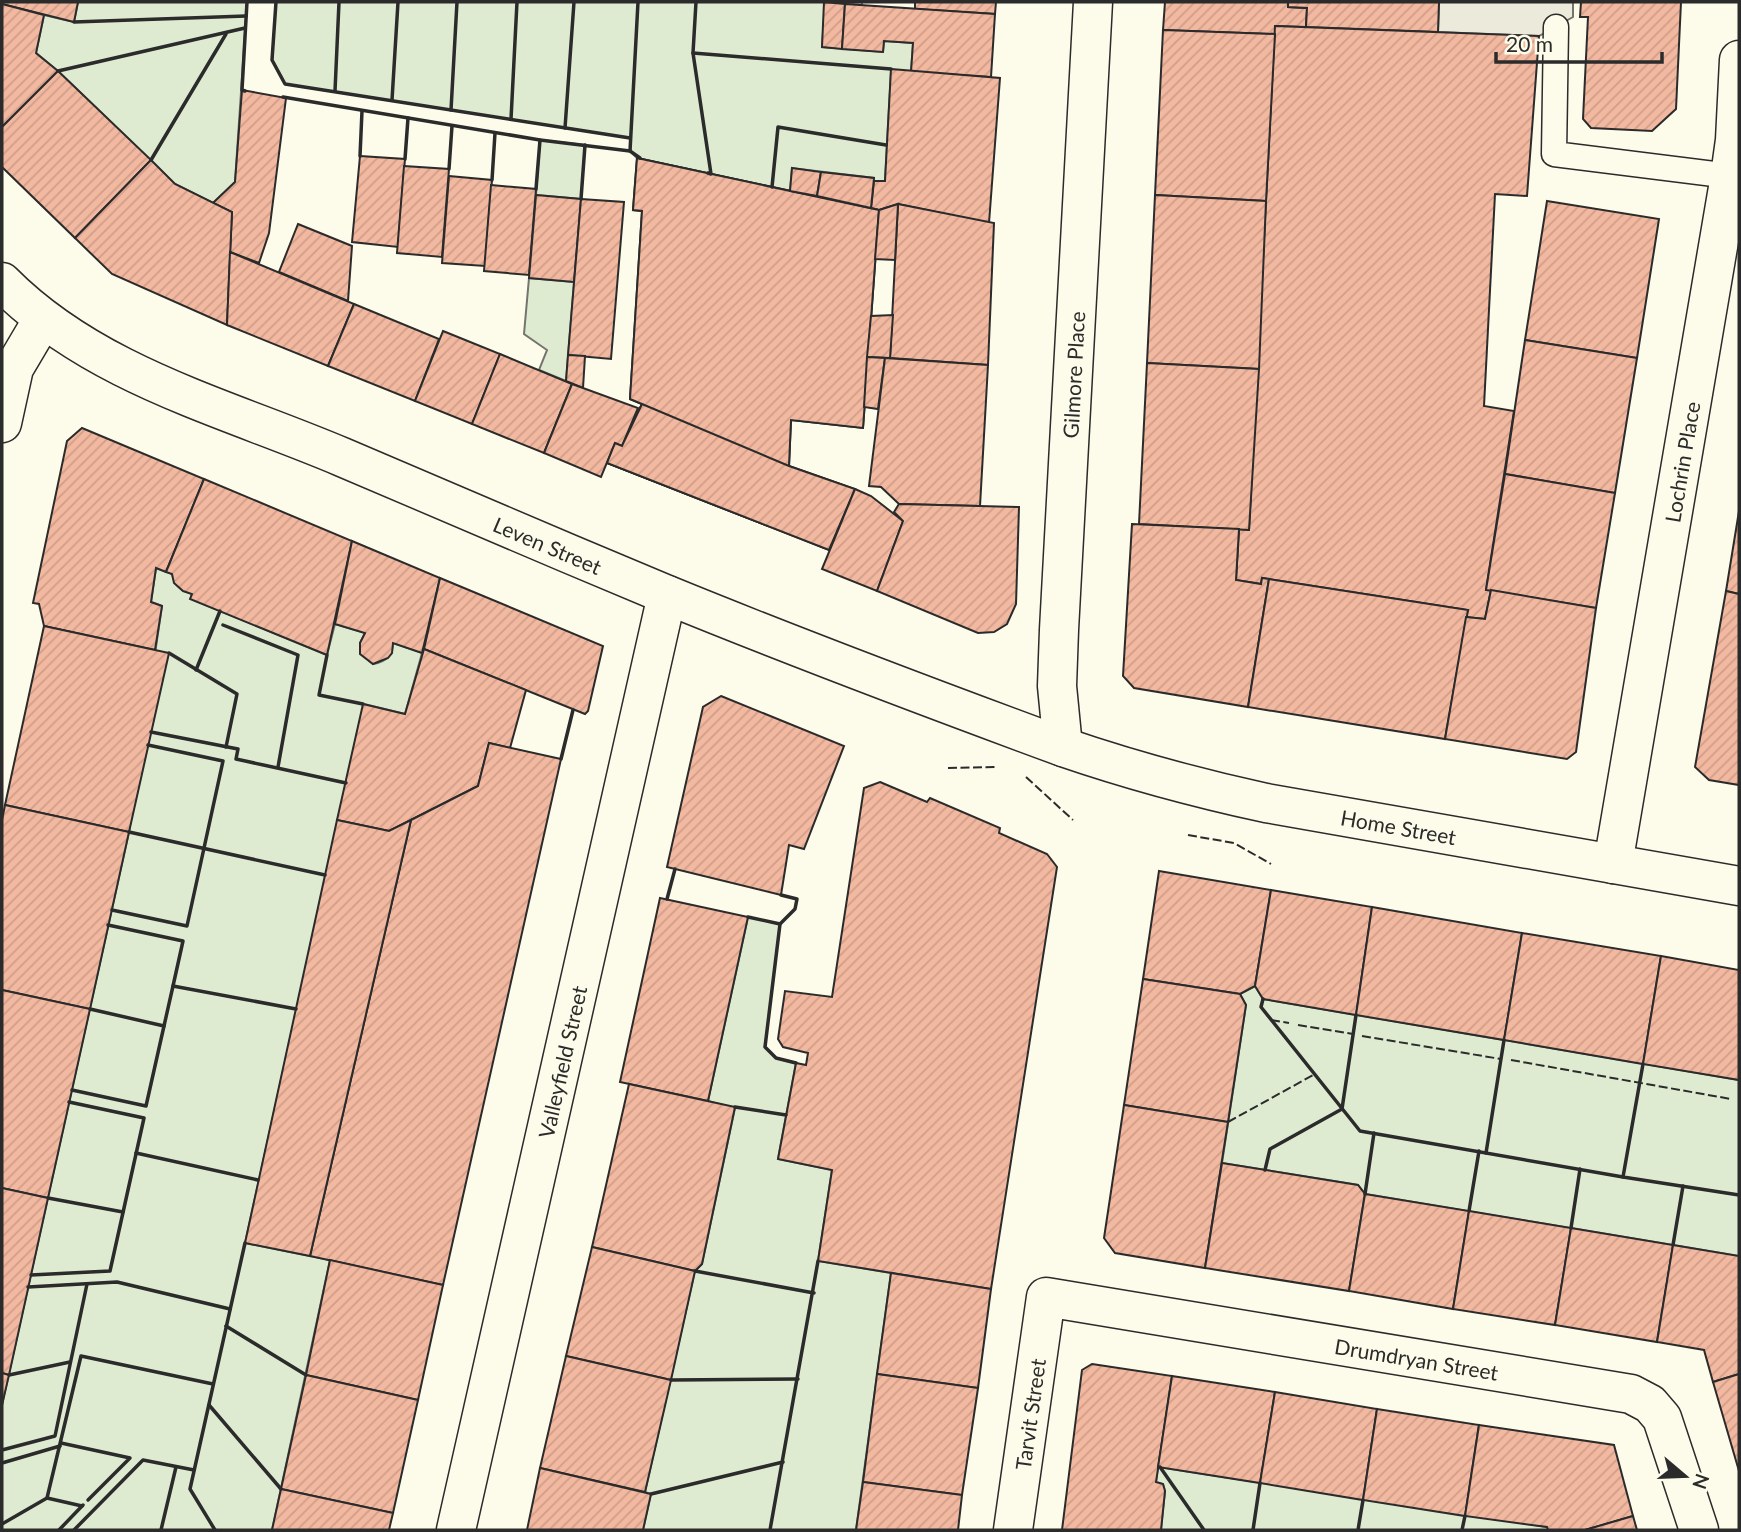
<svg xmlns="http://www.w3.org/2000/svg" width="1741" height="1532" font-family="Lato,sans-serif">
  <defs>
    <pattern id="building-hatch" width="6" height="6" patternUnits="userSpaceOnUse" patternTransform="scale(1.75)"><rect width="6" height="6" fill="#f2b8a0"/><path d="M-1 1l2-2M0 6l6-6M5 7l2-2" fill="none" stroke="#d09e8a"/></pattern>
  </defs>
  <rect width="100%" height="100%" fill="#fdfbea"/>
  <g fill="#deebd1" stroke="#74746e" stroke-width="2">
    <path d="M78,2H247L235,182L213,203L175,184L58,71L36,53L44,15L74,22Z"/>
    <path d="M276,2H862V5L825,2L822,47L883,52L884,41L913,43L911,72L891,70L885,181H874V178L792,168L790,191L637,158L630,151V138L285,84L272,60Z"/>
    <path d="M540,140L585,145L581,199L536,195Z"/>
    <path d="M529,278L574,282L566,381L539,370L547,350L524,334Z"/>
    <path d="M156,568L172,574C175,586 181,591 192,594L191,599L327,655L335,624L365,633L360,643V653L373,664C386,662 393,655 393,643L422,653L405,714L364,704L245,1243L330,1260L272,1530H2V1405L129,832L162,606L151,602Z"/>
    <path d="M748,917L780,924L765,1047L776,1058L796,1063L778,1159L832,1170L818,1261L891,1273L856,1530H643L651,1494L645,1492L695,1271L702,1264L735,1108L708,1101Z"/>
    <path d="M1255,986L1263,999L1739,1080V1256L1365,1194L1358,1185L1222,1163L1246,1005L1240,994Z"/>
    <path d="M1158,1467L1547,1527L1548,1530H1161L1165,1491L1163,1484L1156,1482Z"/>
  </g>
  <path fill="#eceadb" stroke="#74746e" stroke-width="2" d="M1439,2H1573V17L1539,36L1438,32Z"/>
  <g fill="url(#building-hatch)" stroke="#2b2b2b" stroke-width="2">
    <path d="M2,2H78L74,22L2,4Z"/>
    <path d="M824,2L845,4L842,49L822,47Z"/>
    <path d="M915,2H996L995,14L915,9Z"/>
    <path d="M1165,2H1288V7L1307,8L1306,27L1275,26V34L1163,30Z"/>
    <path d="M1288,2H1439L1438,32L1306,27L1307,8L1288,7Z"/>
    <path d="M1581,2H1681L1676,109L1652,131L1591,128L1583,119L1588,17H1580Z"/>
    <path d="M2,4L44,15L36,53L58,71L2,127Z"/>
    <path d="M845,4L995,14L991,77L911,72L913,43L884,41L883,52L842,49Z"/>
    <path d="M1275,26L1539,36L1527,196L1495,194L1484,406L1514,411L1486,590H1491L1485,619L1466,617L1468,610L1269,579L1262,578L1261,584L1236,580L1239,529L1249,530Z"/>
    <path d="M1163,30L1275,34L1266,201L1155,195Z"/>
    <path d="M891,69L1000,78L989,223L898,204L879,210L871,208L874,181H885Z"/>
    <path d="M58,71L151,160L75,238L2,167V127Z"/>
    <path d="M242,90L286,98L269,233L259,263L230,252L232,212L213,203L235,182Z"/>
    <path d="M360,156L405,159L398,247L352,242Z"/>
    <path d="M637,158L879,210L863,428L791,420L789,466L768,526L607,463L615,443L622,446L642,404L630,399L642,211L633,210Z"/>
    <path d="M637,158L879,210L863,428L791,420L789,466L855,489L829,550L607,463L615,443L622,446L642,404L630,399L642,211L633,210Z"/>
    <path d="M151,160L175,184L232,212L227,325L112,274L75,238Z"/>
    <path d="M404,166L449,169L442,257L397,253Z"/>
    <path d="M792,168L821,172L817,196L790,191Z"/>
    <path d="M821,172L874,178L871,208L817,196Z"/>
    <path d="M449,176L492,180L485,266L442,263Z"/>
    <path d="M491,185L536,189L529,275L484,271Z"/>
    <path d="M536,195L581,199L574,282L529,278Z"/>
    <path d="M1155,195L1266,201L1259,369L1147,363Z"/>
    <path d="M581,199L624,202L611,359L568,355Z"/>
    <path d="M1547,201L1659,219L1637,358L1525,340Z"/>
    <path d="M898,204L994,223L988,365L890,358Z"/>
    <path d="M898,204L895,260L875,259L879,210Z"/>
    <path d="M298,224L352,246L348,301L279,272Z"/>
    <path d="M230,252L354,304L328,366L227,325Z"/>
    <path d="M354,304L439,339L415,401L328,366Z"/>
    <path d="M893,315L890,358L867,357L871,316Z"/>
    <path d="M443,331L500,354L472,424L415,401Z"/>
    <path d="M1525,340L1637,358L1615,493L1505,474Z"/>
    <path d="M500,354L572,384L544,453L472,424Z"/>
    <path d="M568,355L585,356L583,388L566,381Z"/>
    <path d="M867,357L885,358L878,409L864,407Z"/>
    <path d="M885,358L988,365L980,506L899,504L881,487L869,486Z"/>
    <path d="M1147,363L1259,369L1249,530L1139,524Z"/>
    <path d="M572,384L638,408L622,446L615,443L601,477L544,453Z"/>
    <path d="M642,404L789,466L855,489L829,550L607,463L615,443L622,446Z"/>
    <path d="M82,428L204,479L166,572L156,568L151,602L162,606L155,650L44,626L39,604L33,603L67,441Z"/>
    <path d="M1505,474L1615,493L1596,608L1486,590Z"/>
    <path d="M204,479L352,541L327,655L190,599L192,594L183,591L174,583L172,574L166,572Z"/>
    <path d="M855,489L871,496L903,521L877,591L822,569Z"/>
    <path d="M899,504L1019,507L1016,604L1007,624L994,632L978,633L877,591L903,521L894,512Z"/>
    <path d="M1739,511V594L1726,591Z"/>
    <path d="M1132,524L1239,529L1236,580L1261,584L1262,578L1269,579L1248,707L1134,688L1123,676Z"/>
    <path d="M352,541L440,578L422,653L393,643L392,653L388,658L373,664L360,654V643L365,633L335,624Z"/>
    <path d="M440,578L603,646L588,711L585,714L424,649Z"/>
    <path d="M1269,579L1468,610L1445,739L1248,707Z"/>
    <path d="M1491,590L1596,608L1576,752L1567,759L1445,739L1466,617L1485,619Z"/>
    <path d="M1726,591L1739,594V785L1709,780L1695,767Z"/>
    <path d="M44,626L169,653L129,832L5,805Z"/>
    <path d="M424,649L526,690L510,748L489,743L478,786L389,831L337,820L363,704L405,714Z"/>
    <path d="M721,696L844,746L804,849L789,845L781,895L667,867L703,707Z"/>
    <path d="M489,743L561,759L443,1285L310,1256L411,820L478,786Z"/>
    <path d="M880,782L927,802L930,798L1000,828L999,833L1047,854L1057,867L991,1289L818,1261L832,1170L778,1159L796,1063L806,1065L808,1053L783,1047L778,1039L785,991L832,997L864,788Z"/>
    <path d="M5,805L129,832L90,1009L2,990V820Z"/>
    <path d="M337,820L389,831L411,820L310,1256L245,1243Z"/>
    <path d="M1159,871L1271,890L1255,986L1240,994L1143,979Z"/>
    <path d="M1271,890L1372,907L1356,1015L1263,999L1255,986Z"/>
    <path d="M660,898L748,917L708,1101L620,1082Z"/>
    <path d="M1372,907L1522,933L1504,1040L1356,1015Z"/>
    <path d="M1522,933L1661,956L1643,1064L1504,1040Z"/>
    <path d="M1661,956L1739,970V1080L1643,1064Z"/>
    <path d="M1143,979L1240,994L1246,1005L1228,1122L1124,1105Z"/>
    <path d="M2,990L90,1009L48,1198L2,1188Z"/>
    <path d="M629,1084L735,1107L702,1264L695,1271L592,1247Z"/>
    <path d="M1124,1105L1228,1122L1205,1268L1115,1253L1104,1238Z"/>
    <path d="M1222,1163L1358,1185L1365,1194L1349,1291L1205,1268Z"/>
    <path d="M2,1188L48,1198L9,1375L2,1373Z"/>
    <path d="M1365,1194L1469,1211L1453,1309L1349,1291Z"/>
    <path d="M1469,1211L1571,1228L1555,1325L1453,1309Z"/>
    <path d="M1571,1228L1673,1245L1657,1342L1555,1325Z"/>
    <path d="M1673,1245L1739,1256V1374L1713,1382L1704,1350L1657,1342Z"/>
    <path d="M592,1247L695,1271L671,1380L566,1356Z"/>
    <path d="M330,1260L443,1285L418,1400L306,1375Z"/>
    <path d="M891,1273L991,1289L978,1388L877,1374Z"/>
    <path d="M566,1356L671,1380L645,1492L540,1468Z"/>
    <path d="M1092,1364L1172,1376L1156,1482L1163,1484L1165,1491L1161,1530H1062L1082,1370Z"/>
    <path d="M2,1373L9,1375L2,1405Z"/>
    <path d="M877,1374L978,1388L962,1495L863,1482Z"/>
    <path d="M1739,1374V1471L1713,1382Z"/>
    <path d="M306,1375L418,1400L393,1513L281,1489Z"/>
    <path d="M1172,1376L1275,1392L1260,1483L1158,1467Z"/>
    <path d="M1275,1392L1377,1409L1363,1500L1260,1483Z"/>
    <path d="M1377,1409L1479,1425L1465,1516L1363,1500Z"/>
    <path d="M1479,1425L1614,1445L1633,1516L1585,1530H1548L1547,1527L1465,1516Z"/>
    <path d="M540,1468L651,1494L643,1530H527Z"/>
    <path d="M863,1482L962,1495L958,1530H856Z"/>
    <path d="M281,1489L393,1513L389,1530H272Z"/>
    <path d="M1633,1516L1637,1530H1585Z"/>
  </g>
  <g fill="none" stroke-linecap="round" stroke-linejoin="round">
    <g stroke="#2b2b2b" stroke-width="27">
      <path id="service" d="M1556,27L1554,154L1730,176"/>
    </g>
    <g stroke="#2b2b2b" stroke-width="41">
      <g id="minor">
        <path d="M2,423L14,368L43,319"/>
        <path id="s1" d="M1613,864L1730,176L1735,140L1739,60"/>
        <path id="s2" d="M456,1530L667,595"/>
        <path id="s3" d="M1013,1530L1046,1297L1631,1394L1650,1404L1662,1418L1699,1530"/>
      </g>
    </g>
    <g stroke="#2b2b2b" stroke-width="41">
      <g id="tertiary">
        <path id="s4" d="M1063,747L1057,686L1059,630L1093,2"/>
      </g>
    </g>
    <g stroke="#2b2b2b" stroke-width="41">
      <g id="primary">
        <path id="s5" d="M2,282C94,375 224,407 342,457C449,503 557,549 665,594C797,648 930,698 1063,747C1130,770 1197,788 1266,803L1739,886"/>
      </g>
    </g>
    <use href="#service" stroke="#fdfbea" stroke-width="24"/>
    <use href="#minor" stroke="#fdfbea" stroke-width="38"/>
    <use href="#tertiary" stroke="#fdfbea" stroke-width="38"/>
    <use href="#primary" stroke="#fdfbea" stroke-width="38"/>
    <g stroke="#2b2b2b" stroke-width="2" stroke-dasharray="9 3.5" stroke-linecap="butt">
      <path d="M948,768L997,767"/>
      <path d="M1026,777L1073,820"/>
      <path d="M1188,835L1234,843L1271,864"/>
      <path d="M1271,1020L1289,1023"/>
      <path d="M1298,1025L1353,1034"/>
      <path d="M1362,1036L1501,1059"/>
      <path d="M1511,1060L1731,1099"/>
      <path d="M1228,1122L1315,1074"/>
    </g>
    <g stroke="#2b2b2b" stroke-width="3.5">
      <path d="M276,2L272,60L285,84L630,138"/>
      <path d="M696,2L693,53L711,174L708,173"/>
      <path d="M74,22L246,16"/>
      <path d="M693,53L891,69"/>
      <path d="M58,71L245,28"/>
      <path d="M245,91L242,90L247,2"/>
      <path d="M335,91L339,2"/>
      <path d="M283,97L540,140L630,151L640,158"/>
      <path d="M392,100L398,2"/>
      <path d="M451,110L457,2"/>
      <path d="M511,119L517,2"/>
      <path d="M565,128L574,2"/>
      <path d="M630,151L638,2"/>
      <path d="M360,156L362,111"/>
      <path d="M405,159L408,118"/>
      <path d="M151,160L226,34"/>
      <path d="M449,169L452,126"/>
      <path d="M492,180L495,133"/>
      <path d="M772,187L778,127L886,145"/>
      <path d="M536,189L540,140"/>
      <path d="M581,199L585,145"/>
      <path d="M223,625L298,655L278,767"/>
      <path d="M169,653L237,694L226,747"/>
      <path d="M327,655L319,695L363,704"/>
      <path d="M196,670L220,611"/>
      <path d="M151,732L238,749L236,759L346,783"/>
      <path d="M561,759L573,710"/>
      <path d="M129,832L325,875"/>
      <path d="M667,899L675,869"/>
      <path d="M112,910L187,926L223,761L148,745"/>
      <path d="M748,917L780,924L765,1047L776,1058L796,1063"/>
      <path d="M780,924L795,909L797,899L781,895"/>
      <path d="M108,925L183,941L173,986"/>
      <path d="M1263,999L1261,1007L1360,1131L1623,1177"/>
      <path d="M90,1009L164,1026L173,986L296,1009"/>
      <path d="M1643,1064L1623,1177L1739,1195"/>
      <path d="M72,1090L146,1106L164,1026"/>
      <path d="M735,1107L786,1115"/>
      <path d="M136,1153L258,1180"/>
      <path d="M1486,1153L1504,1040"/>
      <path d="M1265,1170L1270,1149L1342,1109L1356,1015"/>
      <path d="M1365,1194L1374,1133"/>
      <path d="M48,1198L123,1212"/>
      <path d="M1469,1211L1479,1151"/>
      <path d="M1571,1228L1580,1169"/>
      <path d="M1673,1245L1683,1186"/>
      <path d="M695,1271L814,1293"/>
      <path d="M31,1275L110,1271L144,1118L69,1102"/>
      <path d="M28,1287L117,1282L230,1309"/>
      <path d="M226,1326L306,1375"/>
      <path d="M9,1375L70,1362"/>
      <path d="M671,1380L798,1379"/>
      <path d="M209,1405L281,1489"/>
      <path d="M61,1443L130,1458L88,1500"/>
      <path d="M2,1450L55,1436L87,1284"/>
      <path d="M2,1463L60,1446"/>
      <path d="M1160,1467L1204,1530"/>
      <path d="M651,1494L783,1462"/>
      <path d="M47,1498L82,1506"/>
      <path d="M2,1524L47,1498L81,1356L213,1384"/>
      <path d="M59,1530L83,1505"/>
      <path d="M74,1530L143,1460L194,1470"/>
      <path d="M161,1530L176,1467"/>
      <path d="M215,1530L190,1489L245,1243"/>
      <path d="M770,1530L818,1261"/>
      <path d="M1253,1530L1260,1483"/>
      <path d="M1358,1530L1363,1500"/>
      <path d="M1462,1530L1465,1516"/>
    </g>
  </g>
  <g text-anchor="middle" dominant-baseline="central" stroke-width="5" stroke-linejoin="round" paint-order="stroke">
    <g font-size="21" fill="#2b2b2b" stroke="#fdfbea">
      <text stroke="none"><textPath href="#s4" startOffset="373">Gilmore Place</textPath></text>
      <text stroke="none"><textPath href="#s1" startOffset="408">Lochrin Place</textPath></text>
      <text stroke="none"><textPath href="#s5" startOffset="609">Leven Street</textPath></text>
      <text stroke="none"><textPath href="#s5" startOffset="1508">Home Street</textPath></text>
      <text stroke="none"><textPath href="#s2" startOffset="480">Valleyfield Street</textPath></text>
      <text stroke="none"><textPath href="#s3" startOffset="611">Drumdryan Street</textPath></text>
      <text stroke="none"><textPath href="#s3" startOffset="117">Tarvit Street</textPath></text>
    </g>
  </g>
  <rect width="1741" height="1532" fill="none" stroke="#2b2b2b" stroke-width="7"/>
  <g transform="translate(1685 1476) rotate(109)" stroke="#fdfbea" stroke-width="5" paint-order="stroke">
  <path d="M0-5L12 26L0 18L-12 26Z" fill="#2b2b2b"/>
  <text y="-10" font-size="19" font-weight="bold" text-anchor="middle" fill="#2b2b2b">N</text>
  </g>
  <path d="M1496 52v10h166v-10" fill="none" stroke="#2b2b2b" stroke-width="3.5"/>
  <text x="1506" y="52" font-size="21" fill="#2b2b2b" stroke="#fdfbea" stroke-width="5" paint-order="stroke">20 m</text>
</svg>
